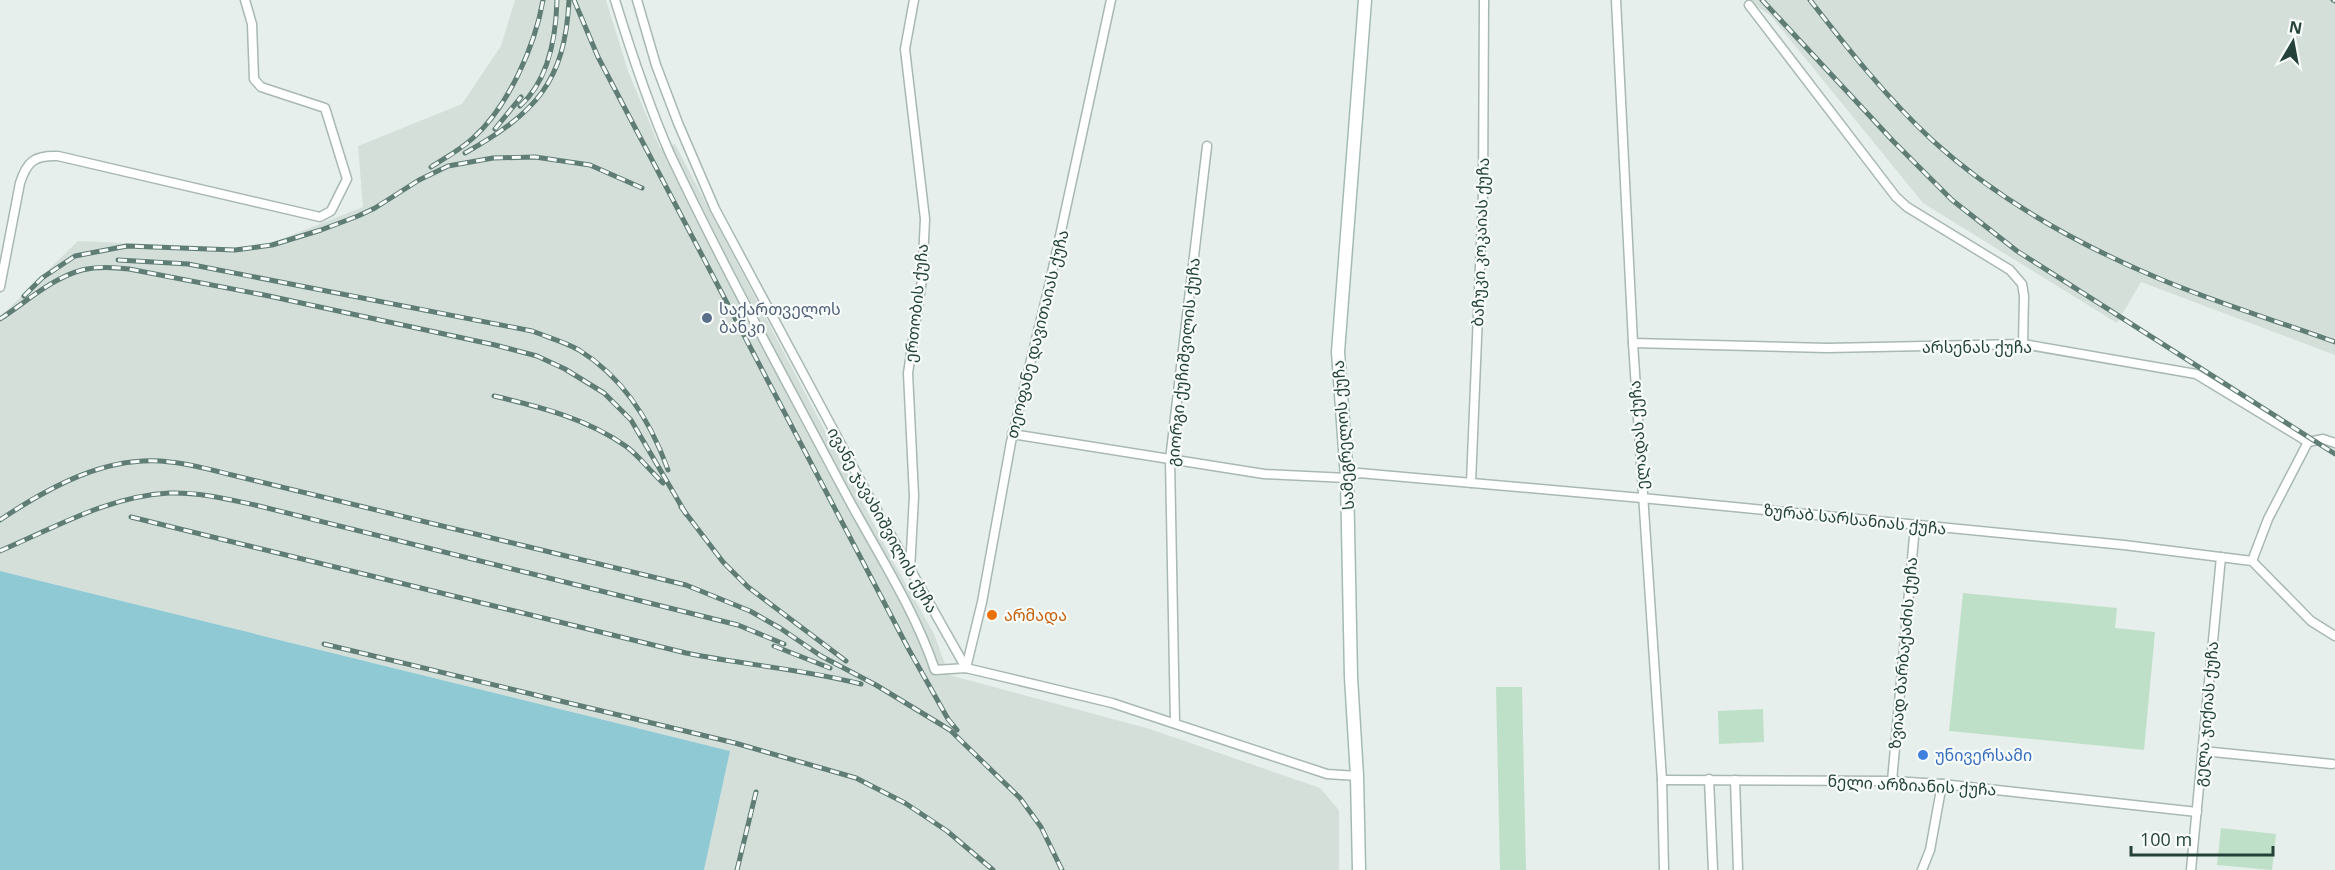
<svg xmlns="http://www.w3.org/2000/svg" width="2335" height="870" font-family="'Open Sans','Noto Sans Georgian',sans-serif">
  <rect width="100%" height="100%" fill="#e6efeb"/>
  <g fill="#d4dfda">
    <path d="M515,0H606L628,71L660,148L675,144L893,561L934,634L949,675L1150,729L1320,788L1339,810V870H704L730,751L0,571V317L78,241L256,249L363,207L358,146L462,104L501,46Z"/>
    <path d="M1747,0H2335V355L2141,282L2117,323L1923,203L1770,15Z"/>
  </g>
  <g fill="#bfe0c8">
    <path d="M1963,593L2117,608L2115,628L2155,632L2144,750L1949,731Z"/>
    <path d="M1496,687H1522L1526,870H1500Z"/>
    <path d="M1763,709L1764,742L1719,744L1718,711Z"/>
    <path d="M2221,828L2276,834L2272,870L2217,865Z"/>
  </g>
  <path fill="#8ec9d4" d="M0,571L730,751L704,870H0Z"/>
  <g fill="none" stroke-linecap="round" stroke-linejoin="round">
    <g stroke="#a8b8b2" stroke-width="11">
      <g id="street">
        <path d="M615,0C631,52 648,104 670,154C723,266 783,375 841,485C873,546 913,605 935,670L966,668L1112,703L1327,774L1357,776"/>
        <path d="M637,0L656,65L678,123L715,209L866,491L966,668"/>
        <path d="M1616,0L1633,343L1662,780L1664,870"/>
        <path d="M1749,5L1896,197L1907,207L2010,270L2022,284L2024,296L2023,344"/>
        <path d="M0,287L20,183C27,161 35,155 58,156L320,217L331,211L347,179L325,108L261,87L254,79L252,24L245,0"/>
        <path d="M1633,343L1827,348L2023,344L2196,374L2308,442L2323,439L2335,443"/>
        <path d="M1012,434L1264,474L1347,478L1359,473L1642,498L2124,545L2252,561L2311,621L2335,636"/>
        <path d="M1471,483L1483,194L1484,0"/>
        <path d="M2252,561L2268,519L2308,442"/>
        <path d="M910,570L914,496L908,373L922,280L925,219L905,49L914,0"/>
        <path d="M966,668L982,602L1011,442L1050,282L1111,0"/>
        <path d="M1175,723L1170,460L1207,146"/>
        <path d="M2203,751L2332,764"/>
        <path d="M1709,779L1713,870"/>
        <path d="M1662,780L1892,781L1942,784L2197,812"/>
        <path d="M1735,780L1738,870"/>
        <path d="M1892,781L1915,526"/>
        <path d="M1922,870L1930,850L1942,784"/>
        <path d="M2191,870L2221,557"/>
      </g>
    </g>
    <g stroke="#a4bbb3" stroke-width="15">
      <path id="secondary" d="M1359,870L1357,776L1351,677L1347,478L1338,352L1365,0"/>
    </g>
    <use href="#street" stroke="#fff" stroke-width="8"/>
    <use href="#secondary" stroke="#fff" stroke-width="12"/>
    <g stroke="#5f7d75" stroke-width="5">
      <g id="rail">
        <path d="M574,0L598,57L908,648L948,719L957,730"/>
        <path d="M1762,0L1893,141L1952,200L2017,251L2335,454"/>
        <path d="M1810,0C1848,49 1886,97 1932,140C1998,200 2079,245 2160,279C2217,303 2277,321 2335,342"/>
        <path d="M2333,0L2335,1"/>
        <path d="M520,106C549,80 556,37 557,0"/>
        <path d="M495,129L521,97"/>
        <path d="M465,153C535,113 565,83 569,0"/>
        <path d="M431,167C445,158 460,150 473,138C508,107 535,46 543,0"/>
        <path d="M118,260L188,264L532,331C547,337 565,342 579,350C624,378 651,422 668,470"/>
        <path d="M24,296L42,278L75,256L127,246L235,250L272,245L321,230L358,216L375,208L419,180L448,166L493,158L535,157L590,165L642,188"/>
        <path d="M0,319C25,303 52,278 82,270C98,266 113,267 129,269L269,296L495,345L537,356L565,369L604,393L631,420L686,514"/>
        <path d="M494,396C541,407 588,419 627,447C640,457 651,472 663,483"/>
        <path d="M681,507L723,562L748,587L846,661"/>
        <path d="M131,517L686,653C744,665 803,669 861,684"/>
        <path d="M0,520C49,487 108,454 170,462C191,464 212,470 232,475L686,585L750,611L780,628L821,656L876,685L950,730L1020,798L1041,827L1062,870"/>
        <path d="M0,551C54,528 109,496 169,493C198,492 227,499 255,505L738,625L784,644"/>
        <path d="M324,644L735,743L856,778L905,803L947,831L993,870"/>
        <path d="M774,646L830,668"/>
        <path d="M737,870L756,792"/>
      </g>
    </g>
    <use href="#rail" stroke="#f7fbf9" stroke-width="3" stroke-dasharray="9" stroke-linecap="butt"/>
  </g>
  <circle fill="#5c6f8a" stroke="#f7fbf9" stroke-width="2" cx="707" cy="318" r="6"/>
  <circle fill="#e8710a" stroke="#f7fbf9" stroke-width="2" cx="992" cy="615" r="6"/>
  <circle fill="#3f7fe0" stroke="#f7fbf9" stroke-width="2" cx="1923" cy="755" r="6"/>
  <g text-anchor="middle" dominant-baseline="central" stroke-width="4.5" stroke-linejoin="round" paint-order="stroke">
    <g font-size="16" fill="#24423a" stroke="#f7fbf9">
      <text transform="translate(1480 242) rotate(-88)">ბაჩუკი კოკაიას ქუჩა</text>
      <text transform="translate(916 303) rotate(-84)">ერთობის ქუჩა</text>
      <text transform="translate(1037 334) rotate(-76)">თეოფანე დავითაიას ქუჩა</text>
      <text x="1977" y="347">არსენას ქუჩა</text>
      <text transform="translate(1183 362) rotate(-84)">გიორგი ქუჩიშვილის ქუჩა</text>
      <text transform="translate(1343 435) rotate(-94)">სამეგრელოს ქუჩა</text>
      <text transform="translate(1638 435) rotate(-94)">ელადას ქუჩა</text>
      <text transform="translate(1855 519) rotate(6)">ზურაბ სარსანიას ქუჩა</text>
      <text transform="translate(883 520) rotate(61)">ივანე ჯავახიშვილის ქუჩა</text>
      <text transform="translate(1903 653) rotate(-85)">ზვიად ბარბაქაძის ქუჩა</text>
      <text transform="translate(2206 714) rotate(-85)">გელა ჯიქიას ქუჩა</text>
      <text transform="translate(1912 785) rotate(3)">ნელი არზიანის ქუჩა</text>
    </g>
    <g font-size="16" fill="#4e5e75" stroke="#f7fbf9" text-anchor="start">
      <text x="719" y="309">საქართველოს<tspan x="719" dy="18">ბანკი</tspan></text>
    </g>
    <g font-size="16" fill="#c56008" stroke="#f7fbf9" text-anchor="start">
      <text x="1004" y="615">არმადა</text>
    </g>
    <g font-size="16" fill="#366cbe" stroke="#f7fbf9" text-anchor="start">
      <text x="1935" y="755">უნივერსამი</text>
    </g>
  </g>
  <g transform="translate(2293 42) rotate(10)" stroke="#f7fbf9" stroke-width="4.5" paint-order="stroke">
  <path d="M0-4.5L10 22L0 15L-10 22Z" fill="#24423a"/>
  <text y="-9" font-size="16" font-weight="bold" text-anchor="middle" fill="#24423a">N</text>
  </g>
  <path d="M2131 846v9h142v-9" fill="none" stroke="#24423a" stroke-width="3"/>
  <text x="2140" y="846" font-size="18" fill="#24423a" stroke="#f7fbf9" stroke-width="4.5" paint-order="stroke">100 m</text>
</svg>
